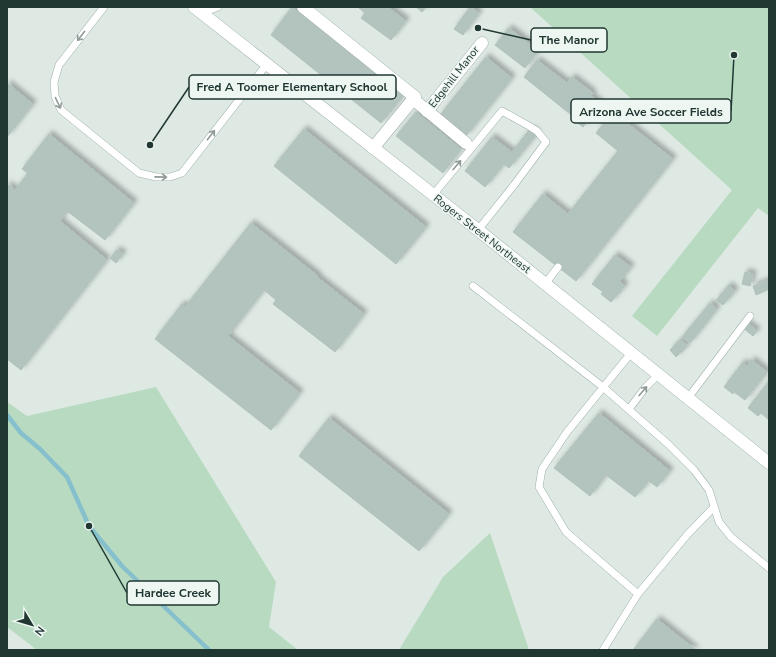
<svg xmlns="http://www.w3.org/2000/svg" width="776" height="657" font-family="'Nunito Sans',sans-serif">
  <defs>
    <filter id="shadow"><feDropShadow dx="3.5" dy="-3.5" stdDeviation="2" flood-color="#0004"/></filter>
  </defs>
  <rect width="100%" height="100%" fill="#dee9e4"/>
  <g fill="#b7dac1">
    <path d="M530,7H769V216L758,208L657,336L632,316L732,190Z"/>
    <path d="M156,387L276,582L269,627L298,650H37L7,627V402L27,416Z"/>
    <path d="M490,533L529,650H399L443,577Z"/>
  </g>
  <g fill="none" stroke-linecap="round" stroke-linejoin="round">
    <path stroke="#87c0cd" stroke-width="4.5" d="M7,415L21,433L40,449L67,477L89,526L122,566L209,650"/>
  </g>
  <g fill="#b3c3bd" stroke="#b1c2bb" filter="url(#shadow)">
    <path d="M292,7L403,96L381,123L271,35Z"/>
    <path d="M360,7H388L406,21L391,40L361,18L365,13L359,8Z"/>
    <path d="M416,7H426L422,12Z"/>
    <path d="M470,7L479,13L463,35L454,29Z"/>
    <path d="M509,28L538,51L525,68L495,45Z"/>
    <path d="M486,57L512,78L466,136L440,115Z"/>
    <path d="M537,60L567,83L572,77L593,93L591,96L601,104L583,127L574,120L575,118L524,77Z"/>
    <path d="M7,83L33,104L7,137Z"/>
    <path d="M416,112L461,149L443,173L396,136Z"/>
    <path d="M613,112L673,159L576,281L513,232L543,194L568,214L618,151L596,133Z"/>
    <path d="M304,129L426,227L396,264L274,166Z"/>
    <path d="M530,129L537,134L509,168L504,164L485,187L465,171L492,137L512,152Z"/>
    <path d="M49,134L134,203L105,240L67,211L60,221L107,260L21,370L7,359V184L15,190L28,173L22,169Z"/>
    <path d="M251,223L318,276L317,277L364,314L335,352L273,304L276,300L264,290L228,336L300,393L271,430L155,339L182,304L185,307Z"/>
    <path d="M117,250L123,254L116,263L110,258Z"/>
    <path d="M615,255L631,267L620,281L625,286L611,302L601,294L603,292L592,284Z"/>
    <path d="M745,272L753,274L750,286L742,284Z"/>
    <path d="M769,280V289L756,295L753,286Z"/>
    <path d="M729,285L735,291L723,305L716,300Z"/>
    <path d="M710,303L717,309L690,343L682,337Z"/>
    <path d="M747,323L757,331L753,336L743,328Z"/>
    <path d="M681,339L687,346L676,357L670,350Z"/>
    <path d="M752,360L767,372L745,400L734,392L733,394L724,387L743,362L747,366Z"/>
    <path d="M769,381V418L768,419L761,413L758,416L748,408Z"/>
    <path d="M599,413L670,471L657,487L649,481L635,497L606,475L590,496L554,468Z"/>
    <path d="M329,418L449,514L419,551L299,456Z"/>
    <path d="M657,619L696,650H633Z"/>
  </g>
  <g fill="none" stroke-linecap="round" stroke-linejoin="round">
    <g stroke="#a1b0ab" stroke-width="8">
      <g id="lane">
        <path d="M104,7L59,65L54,82L55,96L61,110L139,173L156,177H170L182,173L267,64"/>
        <path d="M202,13L218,7"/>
        <path d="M433,195L502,111L529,126L537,131L546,142L514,185L478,230"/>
        <path d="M545,284L558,267"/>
        <path d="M473,286L603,387L668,444L694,470L709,490L719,522L731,537L769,568"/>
        <path d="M688,398L750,316"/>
        <path d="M629,409L645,388L658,375"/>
        <path d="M638,594L687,535L714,507"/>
        <path d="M603,650L638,594L566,532L539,487L542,469L567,432L631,353"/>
      </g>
    </g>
    <g stroke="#a1b0ab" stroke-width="13">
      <g id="street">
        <path d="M194,7L478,230L769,463"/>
        <path d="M303,7L415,97L373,148"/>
        <path d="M413,99L466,143"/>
        <path d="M427,111L482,43"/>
      </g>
    </g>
    <use href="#lane" stroke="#fff" stroke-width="7"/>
    <use href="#street" stroke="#fff" stroke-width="12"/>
  </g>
  <defs><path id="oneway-shaft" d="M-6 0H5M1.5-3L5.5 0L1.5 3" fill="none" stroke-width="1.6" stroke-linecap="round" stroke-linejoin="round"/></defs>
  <g stroke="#909b98">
    <use href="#oneway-shaft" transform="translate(81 36) rotate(128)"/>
    <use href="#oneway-shaft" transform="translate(58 103) rotate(64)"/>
    <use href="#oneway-shaft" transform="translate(211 135) rotate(-52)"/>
    <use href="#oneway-shaft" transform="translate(457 165) rotate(-50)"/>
    <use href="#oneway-shaft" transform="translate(161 177) rotate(1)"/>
    <use href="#oneway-shaft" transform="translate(643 391) rotate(-50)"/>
  </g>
  <g text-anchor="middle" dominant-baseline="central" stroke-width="3" stroke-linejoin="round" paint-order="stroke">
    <g font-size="11" fill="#203732" stroke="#eef6f2">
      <text transform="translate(454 77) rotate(-52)">Edgehill Manor</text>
      <text transform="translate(482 234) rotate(38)">Rogers Street Northeast</text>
    </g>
  </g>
  <path fill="none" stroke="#203732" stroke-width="1.5" d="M478 28L531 40M150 145L189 87M734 55L731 111M89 526L127 593"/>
  <g fill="#203732" stroke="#eef6f2" stroke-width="1.5">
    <circle cx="478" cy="28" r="4"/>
    <circle cx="150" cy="145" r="4"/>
    <circle cx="734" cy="55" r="4"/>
    <circle cx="89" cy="526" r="4"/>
  </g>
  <g fill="#eef6f2" stroke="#203732" stroke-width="1.5">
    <rect x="531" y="28" width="76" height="24" rx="4"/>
    <rect x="189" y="75" width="207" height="24" rx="4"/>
    <rect x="571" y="99" width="160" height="24" rx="4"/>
    <rect x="127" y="581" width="92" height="24" rx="4"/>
  </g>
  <g font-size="12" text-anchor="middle" font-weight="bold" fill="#203732">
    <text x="569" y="44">The Manor</text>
    <text x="292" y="91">Fred A Toomer Elementary School</text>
    <text x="651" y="116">Arizona Ave Soccer Fields</text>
    <text x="173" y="597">Hardee Creek</text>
  </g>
  <rect width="776" height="657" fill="none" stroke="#203732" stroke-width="16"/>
  <g transform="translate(32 625) rotate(128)" stroke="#eef6f2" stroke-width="3" paint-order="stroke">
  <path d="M0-3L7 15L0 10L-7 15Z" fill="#203732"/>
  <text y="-6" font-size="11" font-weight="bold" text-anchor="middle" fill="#203732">N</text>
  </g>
</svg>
